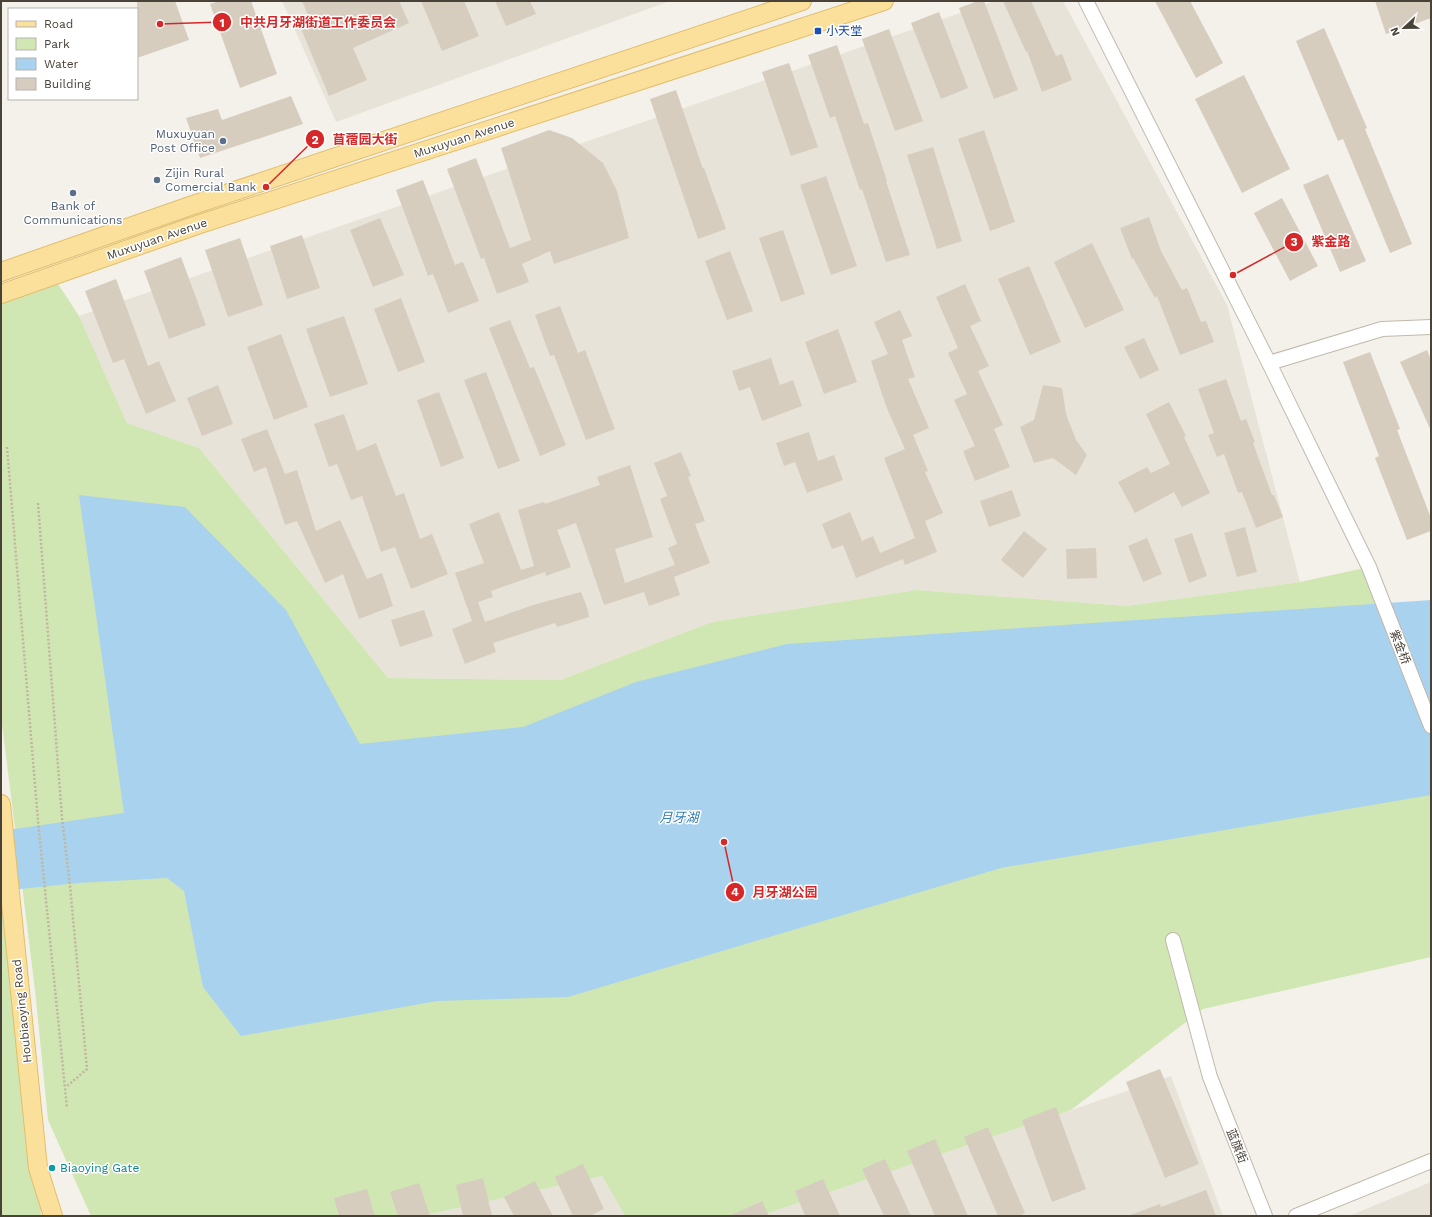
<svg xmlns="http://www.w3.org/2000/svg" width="1432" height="1217" font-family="'Work Sans','Noto Sans SC',sans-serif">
  <rect width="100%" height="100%" fill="#f4f1ea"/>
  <g fill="#e8e3d8">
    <path d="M282,1H670L336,122Z"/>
    <path d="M995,1H1063L1227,305L1300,582L1127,606L916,590L712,622L560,680L388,678L199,448L127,423L79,316Z"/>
    <path d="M1171,1076L1223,1216H760Z"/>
    <path d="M602,1176L625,1216H422Z"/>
    <path d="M1431,1182V1216H1349Z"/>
  </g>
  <g fill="#d0e7b4">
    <path d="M53,276L79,316L127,423L199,448L388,678L560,680L712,622L916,590L1127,606L1300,582L1369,567L1431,726V957L1203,1009L1071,1110L760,1216H625L602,1176L422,1216H91L48,1120L35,990L1,716V294Z"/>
    <path d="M1,804L38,1168L41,1216H1Z"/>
  </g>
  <path fill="#a9d2ee" d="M79,495L185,507L286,610L360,744L523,727L636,682L787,644L1431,600V795L1001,868L568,997L437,1001L241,1036L203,987L184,891L167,878L78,883L1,891V831L124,813Z"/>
  <g fill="#d6cdbf">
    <path d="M137,1H175L189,40L137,58Z"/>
    <path d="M219,1H251L277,74L240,88L210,4Z"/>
    <path d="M302,1H399L409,23L353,48L367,80L329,96L297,19L308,15Z"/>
    <path d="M421,1H464L479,36L442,51Z"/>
    <path d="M495,1H530L536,14L506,26Z"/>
    <path d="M978,1H984L1018,90L994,99L959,8Z"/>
    <path d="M1003,1H1031L1056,56L1062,54L1072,80L1042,92L1027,51L1026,52Z"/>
    <path d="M1155,1H1190L1223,63L1196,78Z"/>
    <path d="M1375,1H1431V18L1386,34Z"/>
    <path d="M939,12L968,88L941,99L911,23Z"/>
    <path d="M1324,28L1367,128L1365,129L1412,244L1390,253L1343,139L1338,141L1296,41Z"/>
    <path d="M889,29L923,121L895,131L862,39Z"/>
    <path d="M837,45L864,124L868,123L887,181H886L910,255L886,262L862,189L860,190L835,116L830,118L808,55Z"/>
    <path d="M789,63L818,147L791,156L762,72Z"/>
    <path d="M1244,75L1290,169L1242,193L1195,99Z"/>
    <path d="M676,90L703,169L704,168L726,229L698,239L650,99Z"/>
    <path d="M291,96L303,124L200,158L186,118L218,109L222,120Z"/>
    <path d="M549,130L572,138L603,163L617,191L629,238L554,264L550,251L522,264L529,282L497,294L484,258L481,259L447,169L476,158L510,248L531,240L501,148Z"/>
    <path d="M984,130L1015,222L990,231L958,139Z"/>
    <path d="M933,147L962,241L937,249L907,155Z"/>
    <path d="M1328,174L1366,261L1340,272L1303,185Z"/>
    <path d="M826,176L857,266L831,275L800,185Z"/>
    <path d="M423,180L455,265L463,262L479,301L448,313L433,274L428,276L396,190Z"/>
    <path d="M1282,198L1318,266L1290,281L1254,213Z"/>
    <path d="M1149,217L1161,251L1182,290L1187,288L1201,322L1206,321L1214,342L1180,355L1157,296L1155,298L1133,258L1132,259L1120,228Z"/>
    <path d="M380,218L404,275L373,287L350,230Z"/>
    <path d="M783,230L805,294L781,302L759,238Z"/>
    <path d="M302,235L320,288L287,299L270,246Z"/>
    <path d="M240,238L263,305L228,317L205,250Z"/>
    <path d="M1092,243L1124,310L1085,328L1054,262Z"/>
    <path d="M730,251L753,311L727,320L705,261Z"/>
    <path d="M181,257L206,325L169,339L144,271Z"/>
    <path d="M1029,266L1061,342L1030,355L998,279Z"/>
    <path d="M116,279L148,366L159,361L176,401L146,414L124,359L113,363L85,291Z"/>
    <path d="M965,284L981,321L970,326L989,366L978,371L1003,425L994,429L1010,467L975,481L963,451L975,446L954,400L967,394L948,353L958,348L936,297Z"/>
    <path d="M401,298L425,362L398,372L374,309Z"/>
    <path d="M560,306L578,353L585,350L615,429L586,440L554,355L550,356L535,315Z"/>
    <path d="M900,310L912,336L902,340L915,377L908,379L929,428L913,435L928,471L925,472L943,513L925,521L937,552L905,565L903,559L856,578L843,545L832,549L822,524L850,512L862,541L873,536L880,553L915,538L884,458L905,449L886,406L871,361L888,354L874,322Z"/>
    <path d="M344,316L368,384L330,397L306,329Z"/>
    <path d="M510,320L530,368L534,367L566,445L540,456L489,328Z"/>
    <path d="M838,329L857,382L824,394L805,342Z"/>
    <path d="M281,334L308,407L274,420L247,347Z"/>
    <path d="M1144,338L1159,370L1140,379L1124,347Z"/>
    <path d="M1427,350L1431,360V431L1400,362Z"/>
    <path d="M1370,352L1400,429L1397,430L1431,518V531L1407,540L1375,458L1379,456L1343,362Z"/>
    <path d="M771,358L780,385L793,380L802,406L762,421L750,387L739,391L732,371Z"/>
    <path d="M486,372L520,461L498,469L464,380Z"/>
    <path d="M1226,379L1241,421L1246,419L1255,442L1253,443L1272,495H1274L1283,517L1256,528L1242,492L1238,493L1224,454L1217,457L1208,435L1214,433L1198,389Z"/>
    <path d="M218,385L233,424L202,436L187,398Z"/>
    <path d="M1043,385L1062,388L1066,414L1076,440L1087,455L1076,475L1053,458L1034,463L1020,427L1034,420Z"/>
    <path d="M439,392L464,458L441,467L417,400Z"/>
    <path d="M1169,402L1186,436L1184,437L1210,493L1182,507L1174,492L1135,513L1118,482L1147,467L1151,473L1170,464L1146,414Z"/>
    <path d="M344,414L357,451L376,443L396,496L404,493L420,539L432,534L448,574L411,589L395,547L381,552L362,496L351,500L337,464L329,467L314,424Z"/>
    <path d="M267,429L285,474L297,470L316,531L340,520L367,579L382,573L393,606L359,619L343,574L325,583L297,521L285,525L266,467L254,472L241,439Z"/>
    <path d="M809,432L818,461L834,455L843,480L807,493L795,462L784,466L776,443Z"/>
    <path d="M681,452L691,476L688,477L705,521L695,524L710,563L674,577L680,595L649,606L644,592L604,605L576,523L557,530L571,567L546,576L545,572L491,591L493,597L478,602L485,622L533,605L581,592L588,610L589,617L557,627L555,623L493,643L496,652L465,664L452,629L472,621L455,573L484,563L469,524L499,512L521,570L534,566L518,510L544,502L545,504L600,485L597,477L630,465L653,537L615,549L625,583L675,565L668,548L677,544L660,499L667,496L654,463Z"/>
    <path d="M1012,490L1021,516L989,527L980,501Z"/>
    <path d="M1245,527L1257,572L1237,577L1224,533Z"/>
    <path d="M1024,531L1047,549L1023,578L1001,560Z"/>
    <path d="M1192,533L1207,576L1189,583L1174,539Z"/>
    <path d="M1147,538L1162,574L1143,582L1128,546Z"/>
    <path d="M1096,548L1097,578L1067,579L1066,549Z"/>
    <path d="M424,610L433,636L400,647L391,620Z"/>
    <path d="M1160,1069L1199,1164L1165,1178L1126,1082Z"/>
    <path d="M1056,1107L1086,1189L1052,1202L1022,1120Z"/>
    <path d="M988,1127L1025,1213L1019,1216H998L964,1137Z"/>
    <path d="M935,1139L968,1216H935L907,1151Z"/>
    <path d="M885,1159L911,1216H884L862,1169Z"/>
    <path d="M583,1164L604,1209L590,1216H573L555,1177Z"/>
    <path d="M483,1178L492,1216H463L456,1185Z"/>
    <path d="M823,1179L840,1216H805L795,1191Z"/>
    <path d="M535,1181L553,1216H514L504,1197Z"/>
    <path d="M419,1183L430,1216H398L390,1192Z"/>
    <path d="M367,1189L375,1216H339L334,1198Z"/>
    <path d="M1206,1190L1216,1216H1131L1130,1215L1160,1204L1161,1207Z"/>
    <path d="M762,1201L769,1216H729Z"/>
  </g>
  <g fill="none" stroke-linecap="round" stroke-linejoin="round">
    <g stroke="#c0b9ac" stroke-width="16">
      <g id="minor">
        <path d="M1086,1L1269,363L1369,567L1431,726"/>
        <path d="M1269,363L1382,329L1431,327"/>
        <path d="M1173,940L1210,1077L1265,1216"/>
        <path d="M1296,1216L1431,1161"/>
      </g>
    </g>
    <g stroke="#e0be6c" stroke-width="20">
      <g id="major">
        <path d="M1,272L190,206L802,1"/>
        <path d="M1,294L197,225L884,1"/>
        <path d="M1,804L38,1168L53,1216"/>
      </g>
    </g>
    <g stroke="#c1b59e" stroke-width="2.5" stroke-dasharray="2 2" stroke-linecap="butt">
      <path d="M7,447L38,821L67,1108"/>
      <path d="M38,503L62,818L70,886L87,1069L66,1087"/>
    </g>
    <use href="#minor" stroke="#fff" stroke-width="14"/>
    <use href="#major" stroke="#fbe09c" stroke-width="18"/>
  </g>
  <rect fill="#1a4fb4" stroke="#fff" stroke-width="1.5" x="814" y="27" width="8" height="8" rx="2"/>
  <g fill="#5c6f8a" stroke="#fff" stroke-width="1.5">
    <circle cx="223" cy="141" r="4"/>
    <circle cx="157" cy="180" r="4"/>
    <circle cx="73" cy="193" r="4"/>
  </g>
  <circle fill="#0f9aa8" stroke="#fff" stroke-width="1.5" cx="52" cy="1168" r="4"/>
  <g text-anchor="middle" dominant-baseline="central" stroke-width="3" stroke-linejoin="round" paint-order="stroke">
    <g font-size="12" fill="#164399" stroke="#fff" text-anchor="start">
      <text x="826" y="31">小天堂</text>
    </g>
    <g font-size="12" fill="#4e5e75" stroke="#fff" text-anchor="end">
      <text x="215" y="134">Muxuyuan<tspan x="215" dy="14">Post Office</tspan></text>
      <text x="165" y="173" text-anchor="start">Zijin Rural<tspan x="165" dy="14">Comercial Bank</tspan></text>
      <text x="73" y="206" text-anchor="middle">Bank of<tspan x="73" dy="14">Communications</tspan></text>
    </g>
    <g font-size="12" fill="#484238" stroke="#fff">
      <text transform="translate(464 138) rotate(-18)">Muxuyuan Avenue</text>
      <text transform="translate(157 239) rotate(-19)">Muxuyuan Avenue</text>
      <text transform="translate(1400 647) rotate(69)">紫金桥</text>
      <text transform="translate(22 1011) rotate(-96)">Houbiaoying Road</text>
      <text transform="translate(1237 1146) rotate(68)">蓝旗街</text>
    </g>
    <g font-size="12" fill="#0d838f" stroke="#fff" text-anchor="start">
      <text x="60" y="1168">Biaoying Gate</text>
    </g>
    <g font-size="13" font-style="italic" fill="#347cb1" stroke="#fff">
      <text x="679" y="817">月牙湖</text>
    </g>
  </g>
  <path fill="none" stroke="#d62828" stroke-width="1.5" d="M160 24L222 22M266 187L315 139M1233 275L1294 242M724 842L735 892"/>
  <g fill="#d62828" stroke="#fff" stroke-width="1.5">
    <circle cx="160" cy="24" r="4"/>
    <circle cx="266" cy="187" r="4"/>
    <circle cx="1233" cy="275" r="4"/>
    <circle cx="724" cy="842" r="4"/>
    <circle cx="222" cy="22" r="10"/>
    <circle cx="315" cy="139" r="10"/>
    <circle cx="1294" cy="242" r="10"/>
    <circle cx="735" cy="892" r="10"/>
  </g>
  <g font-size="12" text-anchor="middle" font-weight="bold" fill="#fff">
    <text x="222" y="27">1</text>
    <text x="315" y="144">2</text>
    <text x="1294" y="246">3</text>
    <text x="735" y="896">4</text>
  </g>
  <g font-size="13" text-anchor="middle" font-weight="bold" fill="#d62828" stroke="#fff" stroke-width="3" stroke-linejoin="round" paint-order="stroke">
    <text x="318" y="27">中共月牙湖街道工作委员会</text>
    <text x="365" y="144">苜蓿园大街</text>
    <text x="1331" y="246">紫金路</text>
    <text x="785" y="897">月牙湖公园</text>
  </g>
  <rect width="1432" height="1217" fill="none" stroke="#484238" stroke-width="4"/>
  <rect x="8" y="8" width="130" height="92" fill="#ffffff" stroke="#b6b3af"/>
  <rect x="16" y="21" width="20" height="6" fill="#fbe09c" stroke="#b6b3af"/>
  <text x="44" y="28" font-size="12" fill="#484238">Road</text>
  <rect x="16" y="38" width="20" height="12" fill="#d0e7b4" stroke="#b6b3af"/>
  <text x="44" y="48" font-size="12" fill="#484238">Park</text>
  <rect x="16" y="58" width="20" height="12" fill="#a9d2ee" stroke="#b6b3af"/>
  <text x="44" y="68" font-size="12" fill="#484238">Water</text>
  <rect x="16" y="78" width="20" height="12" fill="#d6cdbf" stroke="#b6b3af"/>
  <text x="44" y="88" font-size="12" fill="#484238">Building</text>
  <g transform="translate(1404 28) rotate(248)" stroke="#ffffff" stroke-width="3" paint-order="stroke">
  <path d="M0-3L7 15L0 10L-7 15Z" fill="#484238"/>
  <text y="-6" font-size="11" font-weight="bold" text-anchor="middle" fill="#484238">N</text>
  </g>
</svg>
